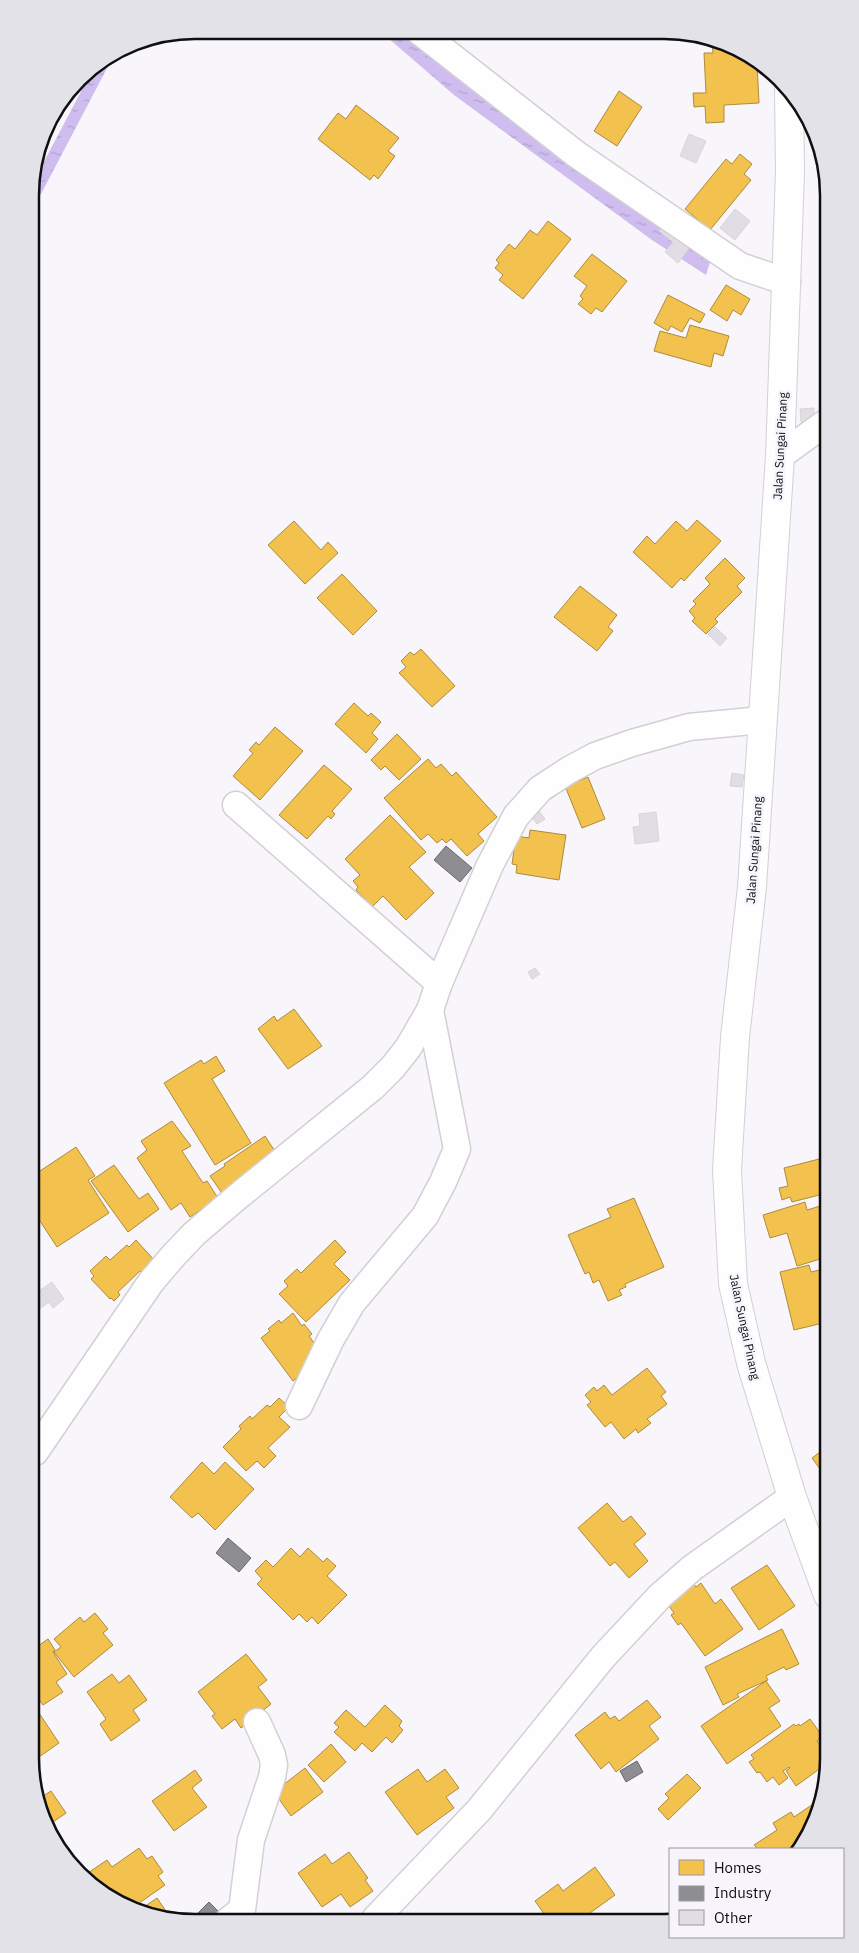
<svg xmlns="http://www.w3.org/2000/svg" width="859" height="1953" font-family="'IBM Plex Sans',sans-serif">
  <defs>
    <pattern id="water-ripples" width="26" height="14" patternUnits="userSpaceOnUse" patternTransform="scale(1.25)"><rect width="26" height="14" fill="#cfbdef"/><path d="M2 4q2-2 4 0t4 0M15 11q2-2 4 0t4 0" fill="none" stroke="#b1a1cc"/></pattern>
  </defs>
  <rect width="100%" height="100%" fill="#f8f6fa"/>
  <g fill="url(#water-ripples)">
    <path d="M380,31H400L462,80L711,259L706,275L652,240L454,95Z"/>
    <path d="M115,53L30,215V188L95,65Z"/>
  </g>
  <g fill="#f2c14e" stroke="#ae8b3c">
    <path d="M712,41L757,63L759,103L724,105V122L706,123L705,106L694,107L693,93H706L704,53H713Z"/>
    <path d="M619,91L642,107L617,146L594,131Z"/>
    <path d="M356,105L399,138L388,151L395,156L378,179L374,175L370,180L318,139L338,113L346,119Z"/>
    <path d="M740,154L752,164L744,174L751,180L710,230L685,209L726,159L732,164Z"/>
    <path d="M548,221L571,239L523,299L499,280L503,275L495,268L499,263L496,260L509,244L515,249L530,230L537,235Z"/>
    <path d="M592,254L627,281L602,312L596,308L591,314L578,304L583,299L580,296L587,286L574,276Z"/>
    <path d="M726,285L750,299L741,315L733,310L727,321L710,310Z"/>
    <path d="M668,295L705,314L700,323L690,318L682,332L671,326L668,331L654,323Z"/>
    <path d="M690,325L729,336L723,356L714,353L711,367L654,351L660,331L686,338Z"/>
    <path d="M697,520L721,541L684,581L681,578L672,588L633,552L647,536L655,544L676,521L687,531Z"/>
    <path d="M294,521L321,550L328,542L338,553L305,584L268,545Z"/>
    <path d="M725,558L745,578L737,586L742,592L715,619L718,622L706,634L692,621L695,618L689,611L696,604L693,601L710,584L705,578Z"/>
    <path d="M342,574L377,611L353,635L317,598Z"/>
    <path d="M580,586L617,615L608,627L613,631L597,651L554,617Z"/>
    <path d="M421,649L455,686L432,707L399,673L406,667L401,661L410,652L414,655Z"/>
    <path d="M354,703L368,716L371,713L381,722L372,733L378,739L366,753L335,724Z"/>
    <path d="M275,727L303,751L260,800L233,776L253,753L249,750L256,742L259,745Z"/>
    <path d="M397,734L421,759L399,780L385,766L381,770L371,760Z"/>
    <path d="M428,759L436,768L441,764L452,776L456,772L497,817L478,834L484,841L467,856L451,839L446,843L442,839L437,843L428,834L421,840L384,798Z"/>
    <path d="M324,765L352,789L332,811L335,814L331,819L328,816L307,839L279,815Z"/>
    <path d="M588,777L605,819L582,828L565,786Z"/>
    <path d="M390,815L426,852L409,867L434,893L406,920L383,896L372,907L356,890L358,887L353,881L360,875L345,859Z"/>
    <path d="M530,830L566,835L559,880L516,873L517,865L512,864L516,836L529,838Z"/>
    <path d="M294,1009L322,1046L288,1069L258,1029L274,1016L277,1021Z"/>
    <path d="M216,1056L225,1071L212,1079L251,1143L215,1165L164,1083L201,1060L204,1064Z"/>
    <path d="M172,1121L191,1146L182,1151L203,1183L207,1181L218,1198L190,1217L181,1203L171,1210L137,1158L147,1150L141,1141Z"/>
    <path d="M265,1136L280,1159L224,1196L210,1176L225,1166L224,1164Z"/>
    <path d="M76,1147L95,1176L88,1180L109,1213L57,1247L34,1212V1175Z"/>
    <path d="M827,1157V1193L792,1202L790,1197L782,1200L779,1188L788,1186L784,1168Z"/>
    <path d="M114,1165L139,1199L148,1193L159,1209L128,1232L91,1181Z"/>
    <path d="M634,1198L664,1267L625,1284L626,1287L619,1290L622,1295L608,1301L599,1280L593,1283L589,1272L585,1274L568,1235L611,1217L607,1209Z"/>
    <path d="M805,1202L807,1210L827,1204V1257L797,1266L787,1233L770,1238L763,1215Z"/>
    <path d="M136,1240L155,1261L141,1273L140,1271L118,1292L120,1295L114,1301L111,1298L110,1299L91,1279L94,1276L90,1271L106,1256L110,1260L127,1245L129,1247Z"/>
    <path d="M335,1240L346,1252L334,1264L350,1280L306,1322L279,1294L288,1286L284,1281L297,1269L301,1273Z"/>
    <path d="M809,1265L811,1272L827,1268V1322L794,1330L780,1272Z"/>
    <path d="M293,1313L302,1326L304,1324L312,1334L309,1336L320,1351L314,1365L293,1381L261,1338L270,1331L268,1329L279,1320L281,1323Z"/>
    <path d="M647,1368L666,1392L661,1396L667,1404L647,1419L651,1423L638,1433L636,1429L624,1439L611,1422L605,1427L587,1405L591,1402L585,1395L594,1387L597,1391L604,1385L612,1395Z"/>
    <path d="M279,1398L289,1407L279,1417L290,1427L268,1448L276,1456L264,1468L257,1461L246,1471L223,1447L241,1429L239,1426L250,1416L252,1419L267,1405L270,1407Z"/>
    <path d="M828,1446V1480L812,1458Z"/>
    <path d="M202,1462L214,1474L225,1462L254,1489L215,1530L198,1513L192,1518L170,1497Z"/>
    <path d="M607,1503L623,1522L631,1516L646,1534L634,1544L648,1561L629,1578L615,1562L610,1566L578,1528Z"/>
    <path d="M291,1548L300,1557L308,1548L323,1562L327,1558L336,1566L327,1576L347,1595L318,1624L312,1617L307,1622L299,1614L293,1620L257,1584L262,1579L255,1571L266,1560L273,1567Z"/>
    <path d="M767,1565L795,1606L759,1630L731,1588Z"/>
    <path d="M693,1583L696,1587L701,1583L715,1604L721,1599L743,1629L705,1656L681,1623L678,1625L671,1615L674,1613L666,1602Z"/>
    <path d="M95,1613L108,1629L103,1633L113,1645L74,1677L54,1652L61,1647L54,1639L80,1617L84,1622Z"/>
    <path d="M782,1629L799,1664L786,1670L784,1667L766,1676L768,1680L737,1694L739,1697L723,1705L705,1667Z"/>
    <path d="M48,1639L55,1650L53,1652L67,1674L56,1682L63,1692L43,1705L35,1694V1648Z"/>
    <path d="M246,1654L267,1680L258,1687L271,1704L241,1728L235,1719L222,1729L212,1716L215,1714L198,1692Z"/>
    <path d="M112,1674L119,1683L129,1675L147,1700L133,1710L140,1720L111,1741L100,1724L106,1719L87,1692Z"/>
    <path d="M766,1681L780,1701L769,1708L781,1726L727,1764L701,1726Z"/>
    <path d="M647,1700L661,1717L649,1726L659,1739L616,1772L609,1762L601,1769L575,1735L605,1712L610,1719L615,1716L619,1721Z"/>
    <path d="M385,1705L402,1721L399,1726L403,1730L392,1743L386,1737L372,1752L362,1743L355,1751L334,1732L339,1727L334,1723L346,1710L365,1727Z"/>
    <path d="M35,1707L59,1743L36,1759Z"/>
    <path d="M810,1719L823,1737L817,1741L829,1757V1762L796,1786L786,1771L790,1768L789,1767L783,1771L788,1778L779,1785L773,1777L767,1782L760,1772L757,1773L749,1762L754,1759L751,1755L794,1724L796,1726L799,1724L800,1726Z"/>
    <path d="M331,1744L346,1762L324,1782L308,1765Z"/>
    <path d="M305,1768L323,1792L291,1816L274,1792Z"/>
    <path d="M418,1769L427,1782L445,1769L459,1788L446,1797L454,1808L417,1835L385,1792Z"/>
    <path d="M195,1770L202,1780L192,1788L207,1807L174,1831L152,1801Z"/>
    <path d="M687,1774L701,1788L668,1820L658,1809L669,1798L665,1794Z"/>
    <path d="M51,1791L66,1813L46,1827L36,1798L37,1800Z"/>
    <path d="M816,1802L820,1807L817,1821L799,1849H758L754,1845L777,1830L773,1823L791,1812L794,1817Z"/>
    <path d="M139,1848L147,1859L152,1856L163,1872L158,1876L165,1885L135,1906L86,1882L82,1877L107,1860L112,1867Z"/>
    <path d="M349,1852L368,1878L365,1880L373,1891L350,1907L341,1894L322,1907L298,1873L325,1854L332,1864Z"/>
    <path d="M595,1867L615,1895L583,1918H547L535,1901L558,1884L563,1891Z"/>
    <path d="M157,1898L168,1914L161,1919L141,1909Z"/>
  </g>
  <g fill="#8d8d92" stroke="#67676b">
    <path d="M446,846L472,868L460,882L434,860Z"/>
    <path d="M228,1538L251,1558L239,1572L216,1553Z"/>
    <path d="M637,1761L643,1772L626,1782L620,1771Z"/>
    <path d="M209,1902L221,1914L215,1920H191Z"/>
  </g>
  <g fill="#e1dde4" stroke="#d6d5d8">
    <path d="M689,134L706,141L696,163L680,156Z"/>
    <path d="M735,209L750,221L735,240L720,228Z"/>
    <path d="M666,222L693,243L678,263L665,252L673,242L659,231Z"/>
    <path d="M821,271H824V305H822Z"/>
    <path d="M814,408V421L801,422L800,409Z"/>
    <path d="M715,627L727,638L720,646L708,634Z"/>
    <path d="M732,773L744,775L742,787L730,786Z"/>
    <path d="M539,811L545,819L537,824L531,816Z"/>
    <path d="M656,812L659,841L635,844L633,827L640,826L639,814Z"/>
    <path d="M535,968L540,974L532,979L528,972Z"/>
    <path d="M52,1282L64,1299L53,1308L49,1302L38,1310L34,1300L42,1295L39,1291Z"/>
  </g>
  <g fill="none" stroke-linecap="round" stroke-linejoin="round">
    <g stroke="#d2d0d4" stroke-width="29">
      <g id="street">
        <path d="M419,31L576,154L740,266L787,282"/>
        <path d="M780,456L824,424"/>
        <path d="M236,805L439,983"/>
        <path d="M299,1406L331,1339L352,1303L425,1216L443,1182L457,1149L430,1010"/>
        <path d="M35,1452L151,1282L174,1255L194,1234L236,1198L373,1087L393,1067L408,1048L430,1010L439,983L490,865L516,816L540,789L569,770L595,756L632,743L689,727L762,720"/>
        <path d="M375,1919L479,1810L603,1657L660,1596L692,1568L792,1497"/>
        <path d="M229,1920L242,1910L251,1840L272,1777L274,1765L272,1755L257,1722"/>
      </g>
    </g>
    <g stroke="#d2d0d4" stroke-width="30">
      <path id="secondary" d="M789,91L790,172L780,456L752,887L735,1037L727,1170L733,1284L751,1363L792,1497L828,1595"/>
    </g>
    <use href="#street" stroke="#fefefe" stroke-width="26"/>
    <use href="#secondary" stroke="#fefefe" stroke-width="28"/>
  </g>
  <g text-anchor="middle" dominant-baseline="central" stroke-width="5" stroke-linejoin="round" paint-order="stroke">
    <g font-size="12" fill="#0f0e11" stroke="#f7f4fc">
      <text transform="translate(780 446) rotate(-87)">Jalan Sungai Pinang</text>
      <text transform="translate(754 850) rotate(-86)">Jalan Sungai Pinang</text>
      <text transform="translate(745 1327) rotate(78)">Jalan Sungai Pinang</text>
    </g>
  </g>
  <path d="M0 0H859V1953H0ZM195 39H664A156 156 0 0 1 820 195V1758A156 156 0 0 1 664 1914H195A156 156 0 0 1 39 1758V195A156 156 0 0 1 195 39Z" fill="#e4e2e9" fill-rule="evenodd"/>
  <path fill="none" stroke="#0f0e11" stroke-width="2.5" d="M195 39H664A156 156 0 0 1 820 195V1758A156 156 0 0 1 664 1914H195A156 156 0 0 1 39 1758V195A156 156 0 0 1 195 39Z"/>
  <rect x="669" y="1848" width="175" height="90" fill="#f7f4fc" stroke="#9a989e"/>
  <rect x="679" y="1860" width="25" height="15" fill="#f2c14e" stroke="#9a989e"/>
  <text x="714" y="1873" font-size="15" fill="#0f0e11">Homes</text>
  <rect x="679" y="1886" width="25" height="15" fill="#8d8d92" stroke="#9a989e"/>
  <text x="714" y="1898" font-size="15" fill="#0f0e11">Industry</text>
  <rect x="679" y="1910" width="25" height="15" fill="#e1dde4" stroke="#9a989e"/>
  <text x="714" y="1923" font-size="15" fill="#0f0e11">Other</text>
</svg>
